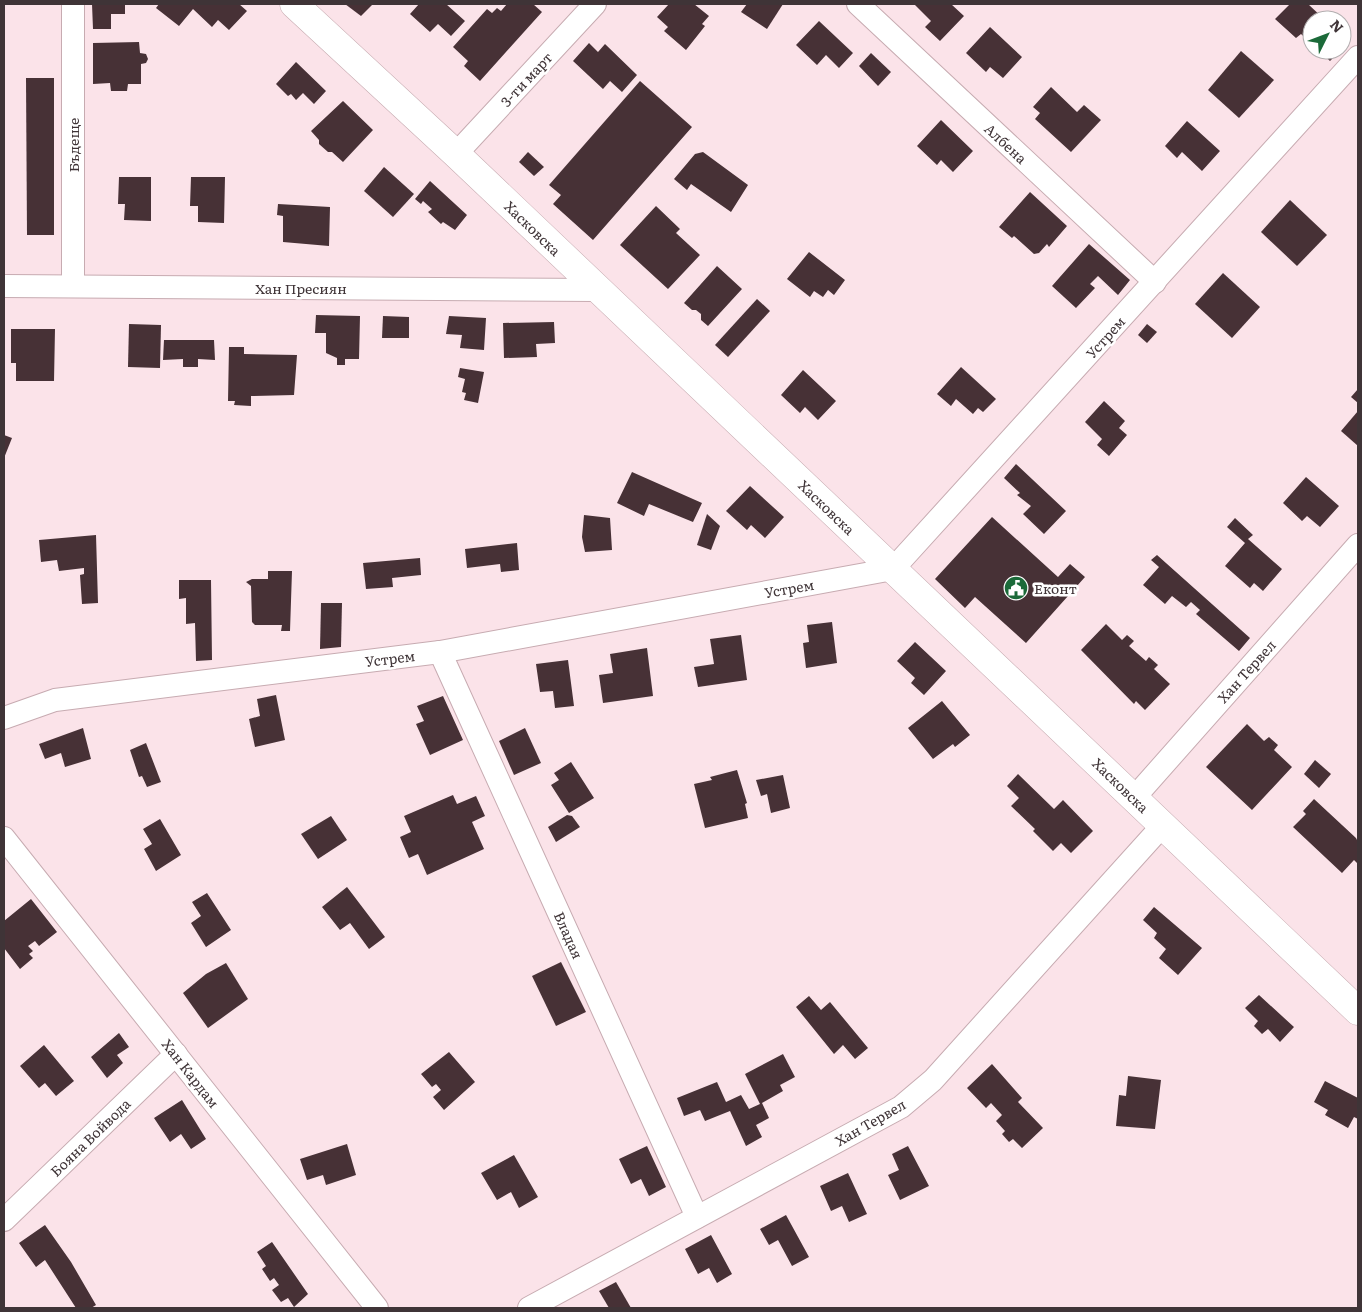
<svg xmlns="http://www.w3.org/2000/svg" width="1362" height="1312" font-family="Literata,serif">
  <rect width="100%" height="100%" fill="#fbe3e9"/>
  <g fill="#473136">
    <path d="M92,4H125V14H111V29H93Z"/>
    <path d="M159,4H239L247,11L229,30L218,20L212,27L193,9L179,26L156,8Z"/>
    <path d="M345,4H373L361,16Z"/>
    <path d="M419,4H446L465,21L451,36L438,24L430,32L410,14Z"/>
    <path d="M507,4H533L542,12L480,81L464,66L468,61L453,47L487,9L492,13L497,8L501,11Z"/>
    <path d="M669,4H694L709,16L702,24L705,26L686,50L664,31L668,27L657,17Z"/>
    <path d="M747,4H783L767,29L741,12Z"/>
    <path d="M914,4H951L964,16L940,41L925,27L931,21Z"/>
    <path d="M1290,4H1308L1325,20H1312V44L1301,34L1296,38L1275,19Z"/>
    <path d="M819,21L853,53L839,68L826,55L817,65L796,45Z"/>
    <path d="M990,27L1022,57L1003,78L990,67L986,72L966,53Z"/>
    <path d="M139,42L140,53L146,54L148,59L146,63L141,64V84H128L127,91H111L110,83L93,84V43Z"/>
    <path d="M589,43L598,52L605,44L637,75L622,92L610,81L603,89L573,61Z"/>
    <path d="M1318,50H1341L1330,61Z"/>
    <path d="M1241,51L1274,80L1239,118L1208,90Z"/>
    <path d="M871,53L891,72L878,86L859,66Z"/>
    <path d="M296,62L326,91L314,104L303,93L296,100L291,94L288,96L276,84Z"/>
    <path d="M26,78H54V235H27Z"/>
    <path d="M640,81L692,127L593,240L553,204L561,195L549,185Z"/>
    <path d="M1051,87L1077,112L1084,105L1101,120L1071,152L1035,119L1040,113L1033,107Z"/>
    <path d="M343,101L373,130L343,162L332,152H328L319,144V140L311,131Z"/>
    <path d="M941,120L973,151L953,172L941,160L937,165L917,146Z"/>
    <path d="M1187,121L1220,151L1202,171L1182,152L1177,158L1165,146Z"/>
    <path d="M528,152L544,167L534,176L519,162Z"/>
    <path d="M703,152L748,185L731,212L691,184L687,190L674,179L695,154Z"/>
    <path d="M384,167L414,194L393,217L364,191Z"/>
    <path d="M119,177H151V221L124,220L125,204H118Z"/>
    <path d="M191,177H225L224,223L198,222V206H190Z"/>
    <path d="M430,181L467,215L455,230L443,222L441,224L428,212L432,209L423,201L421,204L415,199Z"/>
    <path d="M1030,192L1067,226L1049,247L1047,244L1039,253L1034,254L1014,236L1012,238L999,227Z"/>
    <path d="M1290,200L1327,235L1297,266L1261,232Z"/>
    <path d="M278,204L330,207L329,246L283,242V216L277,215Z"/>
    <path d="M656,206L680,229L676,233L700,255L668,289L620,245Z"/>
    <path d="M1089,244L1130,280L1118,295L1098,276L1090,284L1095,288L1076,308L1052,286Z"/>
    <path d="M809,252L845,280L834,295L828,290L823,297L814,291L810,297L787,279Z"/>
    <path d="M717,266L742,289L708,326L701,320V314L696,310H692L684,303Z"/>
    <path d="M1223,273L1260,307L1232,338L1195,304Z"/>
    <path d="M757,299L770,311L728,357L715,345Z"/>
    <path d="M316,315L360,316L359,359H345V365H337V358L326,353V333H315Z"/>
    <path d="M383,316L409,317V338H382Z"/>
    <path d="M449,316L486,318L484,350L460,348L462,335L446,334Z"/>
    <path d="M554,322L555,343L536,344L537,357L504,358L503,323Z"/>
    <path d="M129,324L161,325L160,368L128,367Z"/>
    <path d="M1147,324L1157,332L1147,343L1138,335Z"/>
    <path d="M11,329H55L54,381H16V363H11Z"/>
    <path d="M164,340H214L215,360L198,359V367H183V359L163,360Z"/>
    <path d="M229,347H244V354L297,355L294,395L251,396V406L234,405L235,401H228Z"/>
    <path d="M961,367L996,399L983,412L978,408L973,414L956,399L951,406L937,394Z"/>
    <path d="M460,368L484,372L478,403L464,400L466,393L462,392L465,379L458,377Z"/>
    <path d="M803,370L836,401L818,420L805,407L800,413L781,395Z"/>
    <path d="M1358,389V403L1351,397Z"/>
    <path d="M1104,401L1125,421L1119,428L1127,435L1109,456L1097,445L1102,439L1085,422Z"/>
    <path d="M1358,411V446L1341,431Z"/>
    <path d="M4,435L12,438L4,458Z"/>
    <path d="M1016,464L1066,511L1044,534L1023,514L1031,506L1017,495L1020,493L1004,478Z"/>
    <path d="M632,472L702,503L693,522L649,504L644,516L617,503Z"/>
    <path d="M1306,477L1339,506L1320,527L1307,516L1302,521L1283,503Z"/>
    <path d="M750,486L784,517L765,538L751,525L747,530L726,511Z"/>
    <path d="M707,514L720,526L711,550L697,545Z"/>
    <path d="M584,515L610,518L612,550L585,552L582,537Z"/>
    <path d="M992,517L1058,577L1070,564L1085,577L1026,643L975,597L965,608L935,579Z"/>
    <path d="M1235,518L1253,535L1248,539L1282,569L1263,591L1254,583L1250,588L1225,566L1245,543L1227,527Z"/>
    <path d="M96,535L98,603L82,604L80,575L84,574V568L59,571L57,560L41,562L39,540Z"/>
    <path d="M517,543L519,570L501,572L500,564L467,568L465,549Z"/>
    <path d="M1157,555L1250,638L1239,651L1196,614L1200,610L1191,602L1186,607L1172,596L1165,604L1143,585L1159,567L1151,560Z"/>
    <path d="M420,558L421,575L392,578L393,587L366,589L363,563Z"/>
    <path d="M268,571H292L290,631H281L282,625H255L252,622L251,586L246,582L252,579H268Z"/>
    <path d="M179,580H211L212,660L196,661L195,623L186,624V598L179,599Z"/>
    <path d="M321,603H342L341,647L320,649Z"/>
    <path d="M832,622L837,663L806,668L803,643L809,642L807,625Z"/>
    <path d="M1106,624L1122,640L1127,635L1134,641L1129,646L1146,661L1149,657L1158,665L1154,669L1170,684L1145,710L1136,701L1134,704L1081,650Z"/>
    <path d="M741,635L747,680L698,687L694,667L714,664L710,639Z"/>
    <path d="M915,642L946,671L924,695L911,683L915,678L897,661Z"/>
    <path d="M647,648L653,696L603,703L599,675L613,673L610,654Z"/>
    <path d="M568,660L574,706L555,708L553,691L540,692L536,664Z"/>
    <path d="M276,695L285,740L255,747L249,719L260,716L257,699Z"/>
    <path d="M443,696L463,740L430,755L416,724L424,721L417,706Z"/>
    <path d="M942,701L970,735L955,747L953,744L933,759L908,728Z"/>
    <path d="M1247,724L1264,741L1269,737L1278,745L1274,750L1292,767L1252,810L1206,767Z"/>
    <path d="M83,728L91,759L65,767L61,753L45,759L39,744Z"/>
    <path d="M525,728L541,763L514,775L499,741Z"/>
    <path d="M146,743L161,782L147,787L142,776L139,777L130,750Z"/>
    <path d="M1315,760L1331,774L1319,788L1304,774Z"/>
    <path d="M571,762L594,798L569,813L551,785L559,780L554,773Z"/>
    <path d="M737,770L747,803L745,804L748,818L705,828L694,784L712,780L710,777Z"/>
    <path d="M1018,774L1054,809L1063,800L1093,831L1071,853L1061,843L1053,851L1033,831L1035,829L1011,806L1019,798L1007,786Z"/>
    <path d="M783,775L790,808L771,813L767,794L761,796L756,780Z"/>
    <path d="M453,795L457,804L476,796L485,816L472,822L484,849L427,875L418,854L409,858L400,837L411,832L404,816Z"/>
    <path d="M1314,799L1356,838L1358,842V864L1354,860L1342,873L1293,827L1306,814L1303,811Z"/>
    <path d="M567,815L572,816L580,827L556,842L548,827Z"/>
    <path d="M331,816L347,840L318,859L301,834Z"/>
    <path d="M160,819L181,855L156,871L144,849L152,844L143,829Z"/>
    <path d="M347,887L385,937L369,949L350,923L340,930L322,907Z"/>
    <path d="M207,893L231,930L206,947L191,923L201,916L192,902Z"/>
    <path d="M31,899L57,932L39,946L35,941L28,946L33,951L29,954L33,958L20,969L4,948V921Z"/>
    <path d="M1154,907L1202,948L1178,975L1159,958L1166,949L1154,938L1157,933L1143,920Z"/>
    <path d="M561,962L586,1012L556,1026L532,976Z"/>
    <path d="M226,963L248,999L208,1028L183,993L206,974Z"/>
    <path d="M1259,995L1294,1027L1280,1042L1268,1029L1262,1034L1254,1026L1258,1021L1245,1008Z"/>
    <path d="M809,996L821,1010L830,1002L868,1048L855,1059L843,1045L834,1054L796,1007Z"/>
    <path d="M119,1033L129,1047L117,1055L123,1063L107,1078L91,1057Z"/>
    <path d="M44,1045L74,1081L56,1096L45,1083L39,1088L20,1066Z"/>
    <path d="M449,1052L475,1082L444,1110L433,1097L441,1090L436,1084L432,1087L421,1074Z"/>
    <path d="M783,1054L795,1077L780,1085L783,1091L762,1103L769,1118L756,1125L762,1137L746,1146L730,1111L705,1121L700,1110L684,1116L677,1098L717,1082L726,1102L741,1095L749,1109L760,1104L745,1074Z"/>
    <path d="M992,1064L1022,1098L1018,1102L1043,1128L1022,1148L1013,1139L1009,1142L1002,1134L1005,1131L996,1121L1002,1115L991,1103L986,1108L967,1088Z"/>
    <path d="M1128,1076L1161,1080L1155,1129L1116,1126L1119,1095L1126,1096Z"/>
    <path d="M1325,1081L1358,1098V1119L1354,1117L1348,1128L1325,1115L1328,1110L1314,1102Z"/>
    <path d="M182,1100L206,1139L191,1149L181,1134L170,1142L154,1118Z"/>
    <path d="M347,1144L356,1175L326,1185L323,1175L307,1180L300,1159Z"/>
    <path d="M647,1146L666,1187L649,1196L641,1179L631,1184L619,1159Z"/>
    <path d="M908,1146L929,1186L900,1200L888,1175L899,1170L892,1154Z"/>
    <path d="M514,1155L538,1197L519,1208L511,1192L497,1200L481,1173Z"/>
    <path d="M848,1173L867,1214L849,1222L842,1206L831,1211L820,1186Z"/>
    <path d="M786,1215L809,1257L792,1266L778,1240L769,1245L760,1229Z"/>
    <path d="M45,1225L71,1262L96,1305L91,1308H76L45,1260L36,1267L19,1243Z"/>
    <path d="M711,1235L732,1274L717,1283L709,1268L698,1274L685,1249Z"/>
    <path d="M272,1242L308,1294L294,1307L288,1298L281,1302L272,1290L279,1285L274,1278L270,1281L262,1269L266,1266L257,1252Z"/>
    <path d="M616,1282L631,1308H609L599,1291Z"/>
  </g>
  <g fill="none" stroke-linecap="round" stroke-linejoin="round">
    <g stroke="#c7abb1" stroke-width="24">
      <g id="minor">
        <path d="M858,4L1155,282"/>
        <path d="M456,154L595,4"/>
        <path d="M4,286L598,290"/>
        <path d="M73,286V4"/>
        <path d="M440,652L697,1217"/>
        <path d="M4,718L55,700L440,652L893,569L1358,57"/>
        <path d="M1134,798L1358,545"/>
        <path d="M4,838L377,1308"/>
        <path d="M4,1220L176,1054"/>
        <path d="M529,1308L901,1107L933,1080L1163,825"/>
      </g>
    </g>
    <g stroke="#c7abb1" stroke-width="29">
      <path id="tertiary" d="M294,4L456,154L1358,1011"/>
    </g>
    <use href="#minor" stroke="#fff" stroke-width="22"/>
    <use href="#tertiary" stroke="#fff" stroke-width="28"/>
  </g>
  <defs>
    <g id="civic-disc" transform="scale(1.25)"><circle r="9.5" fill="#1b6a39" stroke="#fff"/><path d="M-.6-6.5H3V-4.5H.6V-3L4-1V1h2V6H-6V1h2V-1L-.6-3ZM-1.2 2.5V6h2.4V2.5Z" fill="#fff"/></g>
  </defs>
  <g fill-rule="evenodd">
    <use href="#civic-disc" x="1016" y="588"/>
  </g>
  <g text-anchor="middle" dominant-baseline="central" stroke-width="5" stroke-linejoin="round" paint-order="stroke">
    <g font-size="14" fill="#3f3437" stroke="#fff">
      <text transform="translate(526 79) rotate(-47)">3-ти март</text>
      <text transform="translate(1006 143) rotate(43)">Албена</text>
      <text transform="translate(73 145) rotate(-90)">Бъдеще</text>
      <text transform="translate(533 228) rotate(44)">Хасковска</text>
      <text x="301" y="288">Хан Пресиян</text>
      <text transform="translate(1105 337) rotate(-48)">Устрем</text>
      <text transform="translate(827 507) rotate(44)">Хасковска</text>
      <text transform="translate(789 588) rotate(-10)">Устрем</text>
      <text transform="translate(390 658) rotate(-7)">Устрем</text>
      <text transform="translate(1246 671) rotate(-48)">Хан Тервел</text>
      <text transform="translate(1121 785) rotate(44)">Хасковска</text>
      <text transform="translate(569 935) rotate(66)">Владая</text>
      <text transform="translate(191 1073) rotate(52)">Хан Кардам</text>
      <text transform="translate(870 1122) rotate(-30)">Хан Тервел</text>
      <text transform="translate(90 1137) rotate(-44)">Бояна Войвода</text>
    </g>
    <g font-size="14" fill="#3f3437" stroke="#fff" text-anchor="start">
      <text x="1034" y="588">Еконт</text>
    </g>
  </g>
  <rect width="1362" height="1312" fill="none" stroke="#3f3437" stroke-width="10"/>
  <g transform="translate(1327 35) rotate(48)"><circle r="24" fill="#ffffff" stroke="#b2aeaf"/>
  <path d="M0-4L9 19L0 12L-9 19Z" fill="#1b6a39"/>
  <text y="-8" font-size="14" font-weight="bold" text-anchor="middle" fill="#3f3437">N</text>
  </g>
</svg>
